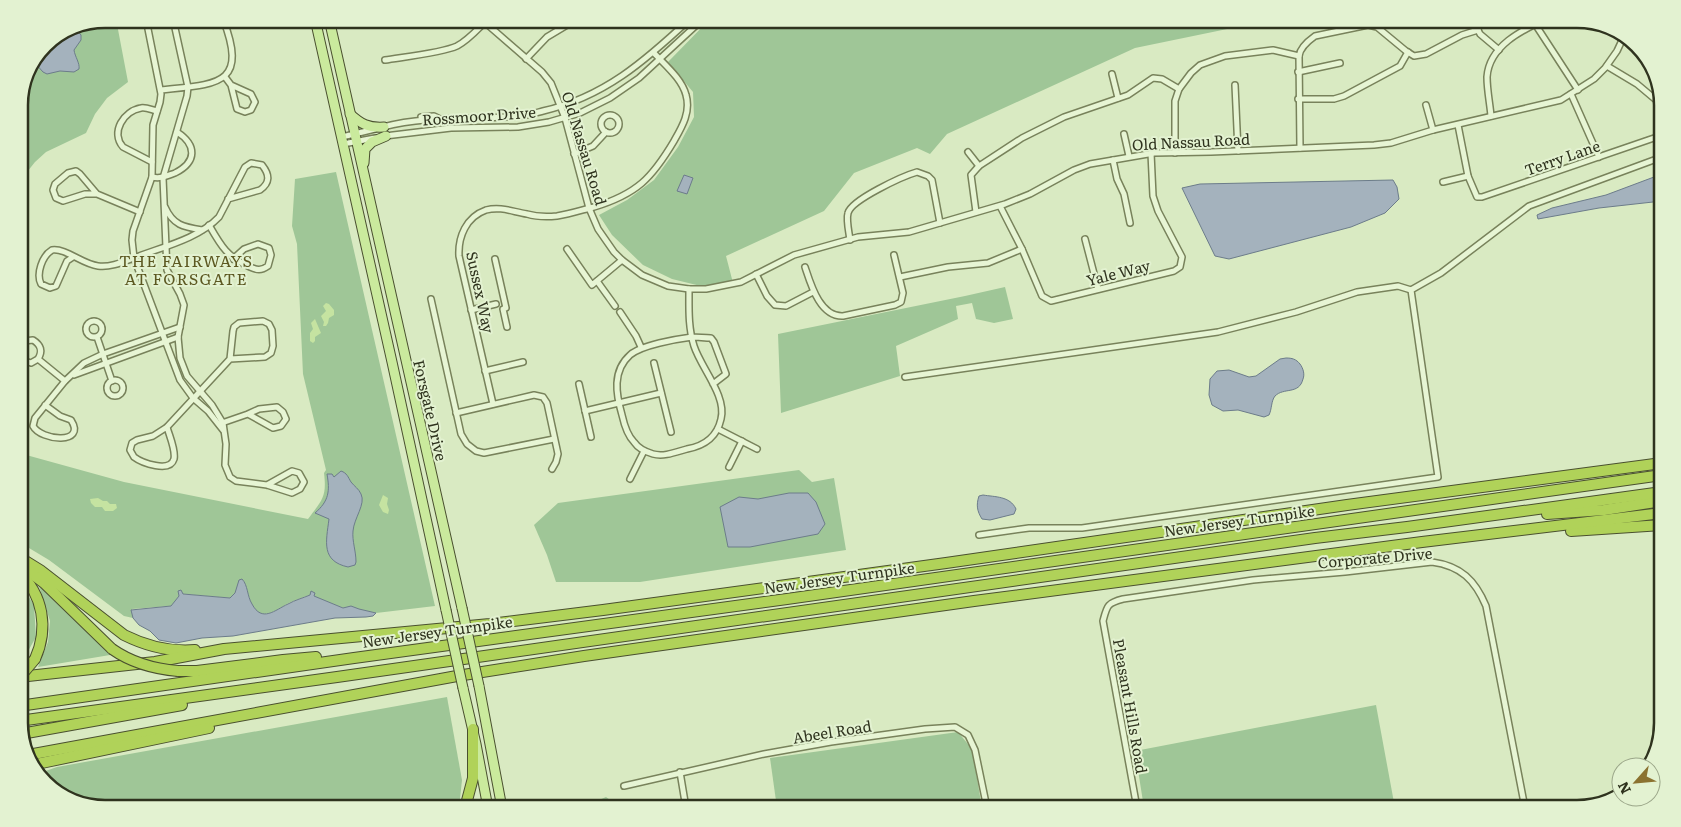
<svg xmlns="http://www.w3.org/2000/svg" width="1681" height="827" font-family="Literata,serif">
  <rect width="100%" height="100%" fill="#d9eac2"/>
  <g fill="#9fc697">
    <path d="M105,19H116L128,82L107,98L95,114L86,133L46,152L35,162L19,182V99L44,44L72,25Z"/>
    <path d="M710,19H1276L1135,48L947,134L930,154L917,148L854,173L824,211L726,256L733,283L709,288L672,279L643,265L612,235L599,215L627,200L654,180L678,147L694,117L693,92L668,62Z"/>
    <path d="M336,172L435,606L376,613L343,608L310,595C304,597 298,599 291,602C278,608 261,625 251,603C247,596 247,587 243,580L233,596L230,598L183,594L171,606L132,609L133,618L124,616L49,560L19,542V453L124,482L308,519C322,500 327,497 324,473L326,470L303,374L297,244L292,226L295,179Z"/>
    <path d="M1005,287L1013,319L994,323L976,319L972,303L956,306L958,319L896,346L900,376L781,413L778,334L965,296Z"/>
    <path d="M799,470L812,482L834,478L846,550L640,582H556L547,555L534,525L558,503Z"/>
    <path d="M19,582L34,605L36,637L19,667V630L23,605Z"/>
    <path d="M39,586L110,655L38,667L48,642L50,621Z"/>
    <path d="M447,697L462,780L459,808H105L67,800L37,774L57,767Z"/>
    <path d="M1376,705L1395,808H1269L1267,802L1238,800L1239,808H1144L1135,751Z"/>
    <path d="M958,732L972,749L982,808H777L770,758Z"/>
    <path d="M606,797L621,808H592L599,800Z"/>
  </g>
  <g fill="#c5e3a1">
    <path d="M326,303L329,304L334,310V315L329,318L328,323L326,326H323L324,322L321,316L326,311L323,306Z"/>
    <path d="M315,319L321,333L315,337V341L313,343L310,341V333L313,329L311,323Z"/>
    <path d="M383,495L388,498L387,504L389,510L388,514L383,512L379,505Z"/>
    <path d="M98,498L103,501H107L110,504H116L117,508L113,511H105L102,507H95L91,503L90,499Z"/>
  </g>
  <g fill="#a4b2bd" stroke="#6c7c8a">
    <path d="M69,28L76,29L81,35V40L74,50C75,57 80,63 79,69L74,72L60,71L47,74L43,72L35,63L44,44Z"/>
    <path d="M1662,174V201L1599,208L1538,219L1537,215L1552,208L1606,195Z"/>
    <path d="M684,175L693,178L687,194L677,191Z"/>
    <path d="M1393,180L1397,187L1399,199L1385,213L1351,227L1229,259L1215,256L1182,188L1200,184Z"/>
    <path d="M1286,358C1292,358 1296,359 1300,364C1303,368 1305,374 1303,379C1299,395 1284,387 1275,396C1271,401 1272,409 1269,415L1264,417L1238,410L1223,411L1212,405L1209,395L1210,379L1217,371L1229,370L1249,377L1256,376L1280,359Z"/>
    <path d="M341,471C347,473 348,477 351,482C354,486 359,489 361,494C366,504 354,518 353,531C352,541 356,551 356,562L355,565L348,567C321,561 326,542 329,519L315,513C329,501 330,491 327,474H332L334,477Z"/>
    <path d="M789,493H808L816,502L825,524L818,534L750,547H728L720,507L739,497L758,499Z"/>
    <path d="M983,495C995,497 1010,496 1016,509L1014,514L990,520L982,519C977,511 976,505 979,496Z"/>
    <path d="M242,579C248,585 247,596 252,604C262,623 275,610 288,604C295,600 303,598 310,595L311,591L315,593L314,596L343,608L351,606L359,609L376,613L373,616L366,617L335,618L233,636L202,638L176,643L159,640L150,631L139,625L133,618L131,610L171,606L179,596L178,591L181,590L183,594L230,598L235,593L239,580Z"/>
  </g>
  <g fill="none" stroke-linecap="round" stroke-linejoin="round">
    <g stroke="#78825b" stroke-width="8">
      <g id="minor">
        <path d="M146,19L161,94L160,102L153,125L152,177L133,231L132,240L134,258L180,380L193,398L208,411L223,430"/>
        <path d="M173,19L188,87L187,96L163,178L167,270L180,294L184,305L178,337L180,358L187,376L212,405L223,423L226,444L225,465L230,477L236,481L267,485L292,493L300,489L304,482L299,473L292,471L267,485"/>
        <path d="M481,19L542,72L551,83L565,118L589,208L598,229L614,252L622,260L642,275L668,286L689,289H706L741,282L794,255L858,237L909,232L1005,204L1030,194L1074,170L1090,164L1154,153L1211,152L1374,145L1391,143L1433,130L1561,100L1594,79L1605,68L1617,51L1624,36"/>
        <path d="M1480,19L1478,30L1480,34L1499,50"/>
        <path d="M1535,24L1578,90"/>
        <path d="M526,59L547,37L577,19"/>
        <path d="M385,60C403,57 442,53 457,46C468,40 476,31 484,23"/>
        <path d="M1607,66L1637,84L1662,105"/>
        <path d="M1298,72L1340,63"/>
        <path d="M1112,74L1118,98"/>
        <path d="M225,77L231,85L237,109L245,112L251,110L255,102L251,94L231,85"/>
        <path d="M1235,85L1238,151"/>
        <path d="M161,90C217,84 249,86 223,19"/>
        <path d="M1571,94L1599,157"/>
        <path d="M1298,99H1334L1344,96L1400,66L1408,52"/>
        <path d="M1426,105L1433,130"/>
        <circle cx="610" cy="124" r="9"/>
        <path d="M1491,116C1490,104 1487,90 1487,77C1489,46 1522,30 1546,19"/>
        <path d="M421,117L434,116L440,119"/>
        <path d="M1458,125L1468,176L1477,197H1482L1654,138"/>
        <path d="M383,127C428,115 475,120 520,116C528,115 535,113 543,111C604,97 645,61 690,19"/>
        <path d="M1124,134L1129,156"/>
        <path d="M385,136L451,128L518,127L549,122L580,113L610,98L639,78L703,19"/>
        <path d="M342,137L375,129"/>
        <path d="M343,144L375,138"/>
        <path d="M1300,148L1299,56C1300,48 1308,41 1315,36L1368,25L1377,27L1406,51L1414,56L1426,54L1462,35L1478,30"/>
        <path d="M968,152L979,166"/>
        <path d="M1175,153V101L1179,89L1191,73L1200,65L1225,56L1273,50L1299,56"/>
        <path d="M574,154L593,146L606,132"/>
        <path d="M1113,160L1117,179L1124,194L1130,223"/>
        <path d="M152,162L123,147C110,132 124,111 141,108C146,107 152,110 157,111"/>
        <path d="M152,177C161,179 166,176 175,173C197,162 197,145 177,132"/>
        <path d="M1443,182L1468,176"/>
        <path d="M97,194H85L63,201L56,198L53,190L55,184L68,173L76,171L80,174L97,194L140,212"/>
        <path d="M1000,206L1022,249L1042,296L1051,301L1174,271L1180,267L1182,257L1158,211L1153,196L1151,153"/>
        <path d="M165,207C173,225 183,227 202,230"/>
        <path d="M976,212L971,175L979,166L1022,138L1064,117L1128,95L1153,78L1162,79L1179,89"/>
        <path d="M209,225C221,246 227,257 250,267C257,270 261,271 268,266L271,255L269,248L258,244L244,249L233,259"/>
        <path d="M1085,239L1098,289"/>
        <path d="M850,240C849,232 846,220 848,213C851,200 903,176 917,172L928,176L932,180L940,223"/>
        <path d="M567,249L592,285L622,260"/>
        <path d="M73,257L67,261L56,286L50,288L41,284C36,274 42,256 52,250C66,248 82,264 98,266C112,268 127,260 139,256C166,246 199,238 219,217L245,167L251,163L262,165C270,175 270,183 260,190L228,199"/>
        <path d="M495,259L506,308L503,309L507,327"/>
        <path d="M805,267C811,285 820,317 843,316L895,305L901,302L903,293L894,255"/>
        <path d="M756,274L767,296L775,305L786,306L813,292"/>
        <path d="M900,277L948,267L988,263L1022,249"/>
        <path d="M597,281L615,306"/>
        <path d="M689,289C689,308 688,327 694,346C701,368 727,396 721,419C717,437 704,446 687,449C676,452 664,457 653,454C646,452 638,448 634,442C627,435 624,424 622,415C616,394 612,371 630,355C641,345 677,339 692,337C698,337 705,338 711,338L714,342L726,374L713,384"/>
        <path d="M431,299L461,434L467,444L476,451L484,453L554,439"/>
        <path d="M471,310L496,304"/>
        <path d="M620,312L636,336L641,347"/>
        <circle cx="94" cy="329" r="8"/>
        <path d="M97,337L112,381"/>
        <path d="M19,347L24,341L33,340C41,345 43,351 38,359L31,363L22,360L19,355"/>
        <path d="M38,359L65,381"/>
        <path d="M654,363L671,432"/>
        <path d="M485,371L523,362"/>
        <path d="M74,375L178,337"/>
        <path d="M905,377L1218,332L1296,312L1357,292L1398,286L1411,290"/>
        <circle cx="115" cy="388" r="8"/>
        <path d="M579,384L591,437"/>
        <path d="M493,404L459,256C458,237 466,217 486,210C501,206 513,212 527,214C537,217 547,217 557,216C570,214 582,210 594,207C637,194 652,178 674,141C682,127 691,112 686,95C682,79 665,65 654,53"/>
        <path d="M45,405L60,416L71,420C87,445 41,441 33,426L35,418L65,381L84,363L103,354L180,327"/>
        <path d="M585,411L661,393"/>
        <path d="M456,413L534,395L543,397L547,403L558,454L556,462L552,469"/>
        <path d="M219,424L248,414L273,428L281,426L286,419L283,412L277,407L259,409L248,414"/>
        <path d="M167,427C169,435 176,450 174,459C170,473 142,463 134,457L130,450L132,443L137,440L153,436L167,427L230,359L233,331L234,327L239,323L263,321L269,324L272,330L273,346L271,353L265,357L230,359"/>
        <path d="M718,429L757,449"/>
        <path d="M729,467L742,441"/>
        <path d="M630,479L644,451"/>
        <path d="M979,535L1029,528H1082L1438,477L1411,290L1441,273L1529,206L1662,157"/>
        <path d="M680,772L686,808"/>
        <path d="M624,786L764,754L831,742L925,729L955,727L968,735L975,750L987,808"/>
        <path d="M1137,808L1103,621C1107,606 1107,603 1123,599L1253,580L1345,572L1432,562C1461,566 1475,580 1486,606L1525,808"/>
      </g>
    </g>
    <g stroke="#4a502f" stroke-width="11">
      <g id="primary">
        <path d="M315,19L392,362L446,610"/>
        <path d="M329,19L462,608"/>
        <path d="M350,114C361,124 368,128 384,127"/>
        <path d="M364,163L365,149L372,142L386,136"/>
        <path d="M479,686L502,808"/>
        <path d="M463,688L476,744L488,808"/>
      </g>
    </g>
    <g stroke="#4a502f" stroke-width="12">
      <g id="motorway">
        <path d="M1547,514L1604,510L1662,501"/>
        <path d="M1571,531L1662,525"/>
        <path d="M19,557L40,570L124,635C146,646 171,652 195,650"/>
        <path d="M19,564L44,583L112,649"/>
        <path d="M19,572C43,595 49,628 35,659"/>
        <path d="M19,601V618"/>
        <path d="M178,671H197L283,660L316,657"/>
        <path d="M19,677L155,662L224,649L490,624L603,610L946,563L1347,505L1662,463"/>
        <path d="M19,706L354,658L787,599L1662,475"/>
        <path d="M19,721L337,677L1315,538L1407,527L1662,492"/>
        <path d="M21,734L182,705"/>
        <path d="M28,755L457,676L584,656L974,601L1422,542L1662,513"/>
        <path d="M32,765L209,728"/>
        <path d="M465,808L473,778V729"/>
      </g>
    </g>
    <use href="#minor" stroke="#e7f5d4" stroke-width="5"/>
    <use href="#primary" stroke="#caea9d" stroke-width="9"/>
    <use href="#motorway" stroke="#b0d259" stroke-width="10"/>
    <g stroke="#4a502f" stroke-width="11" stroke-linecap="butt">
      <g id="primary-bridge">
        <path d="M462,608L479,686"/>
        <path d="M446,610L463,688"/>
      </g>
    </g>
    <g stroke="#4a502f" stroke-width="12" stroke-linecap="butt">
      <g id="motorway-bridge">
        <path d="M112,649C132,663 154,669 178,671"/>
        <path d="M19,678L35,659"/>
      </g>
    </g>
    <use href="#primary-bridge" stroke="#caea9d" stroke-width="9"/>
    <use href="#motorway-bridge" stroke="#b0d259" stroke-width="10"/>
  </g>
  <g text-anchor="middle" dominant-baseline="central" stroke-width="4" stroke-linejoin="round" paint-order="stroke">
    <g font-size="15" fill="#2f331e" stroke="#e3f2d1">
      <text transform="translate(479 115) rotate(-4)">Rossmoor Drive</text>
      <text transform="translate(1191 141) rotate(-3)">Old Nassau Road</text>
      <text transform="translate(585 148) rotate(73)">Old Nassau Road</text>
      <text transform="translate(1562 157) rotate(-19)">Terry Lane</text>
      <text transform="translate(1118 272) rotate(-14)">Yale Way</text>
      <text transform="translate(481 292) rotate(78)">Sussex Way</text>
      <text transform="translate(431 410) rotate(77)">Forsgate Drive</text>
      <text transform="translate(1239 520) rotate(-8)">New Jersey Turnpike</text>
      <text transform="translate(1375 557) rotate(-5)">Corporate Drive</text>
      <text transform="translate(839 577) rotate(-8)">New Jersey Turnpike</text>
      <text transform="translate(437 631) rotate(-8)">New Jersey Turnpike</text>
      <text transform="translate(1131 706) rotate(80)">Pleasant Hills Road</text>
      <text transform="translate(832 731) rotate(-9)">Abeel Road</text>
    </g>
    <g font-size="16" letter-spacing="1" fill="#5c5821" stroke="#e3f2d1">
      <text x="186" y="260">THE FAIRWAYS<tspan x="186" dy="18">AT FORSGATE</tspan></text>
    </g>
  </g>
  <path d="M0 0H1681V827H0ZM105 28H1577A77 77 0 0 1 1654 105V723A77 77 0 0 1 1577 800H105A77 77 0 0 1 28 723V105A77 77 0 0 1 105 28Z" fill="#e3f2d1" fill-rule="evenodd"/>
  <path fill="none" stroke="#2f331e" stroke-width="2.5" d="M105 28H1577A77 77 0 0 1 1654 105V723A77 77 0 0 1 1577 800H105A77 77 0 0 1 28 723V105A77 77 0 0 1 105 28Z"/>
  <g transform="translate(1636 782) rotate(243)"><circle r="24" fill="#e3f2d1" stroke="#9ba689"/>
  <path d="M0-4L9 19L0 12L-9 19Z" fill="#8b7230"/>
  <text y="-8" font-size="14" font-weight="bold" text-anchor="middle" fill="#2f331e">N</text>
  </g>
</svg>
